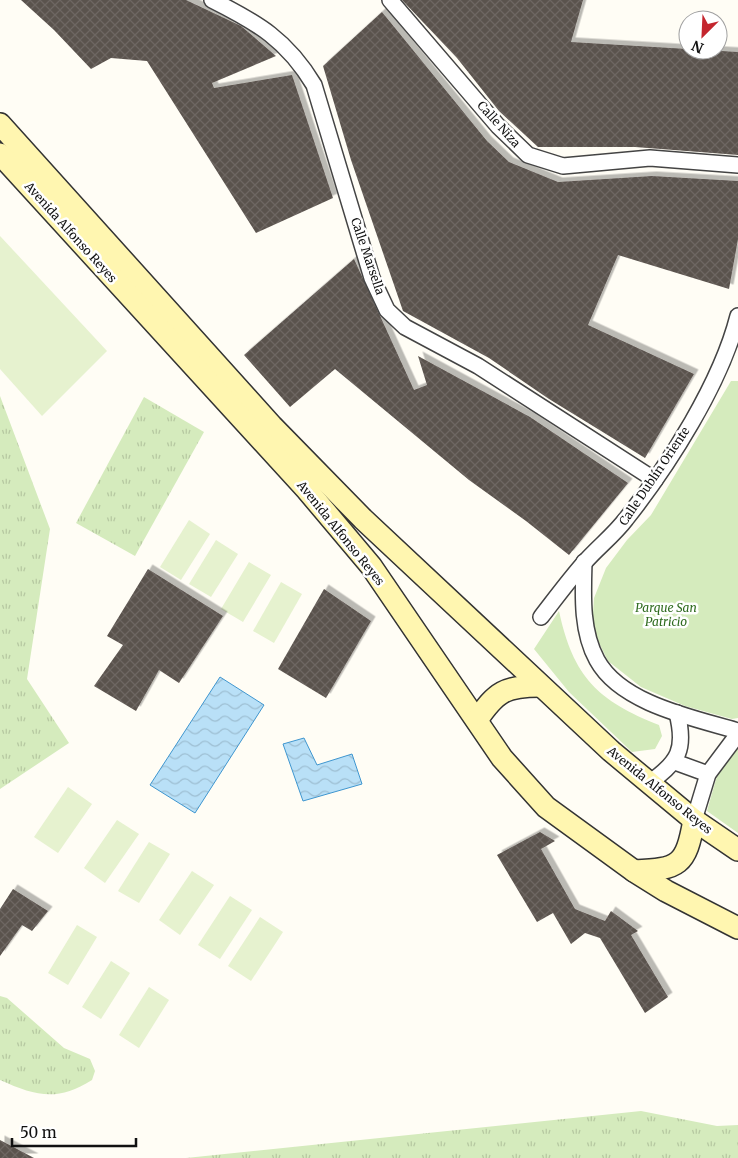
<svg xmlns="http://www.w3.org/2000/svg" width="738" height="1158" font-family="Merriweather,serif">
  <defs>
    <pattern id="grass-tufts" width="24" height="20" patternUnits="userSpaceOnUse" patternTransform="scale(1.25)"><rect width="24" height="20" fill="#d5ebbd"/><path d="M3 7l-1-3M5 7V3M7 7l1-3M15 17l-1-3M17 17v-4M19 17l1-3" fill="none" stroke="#b6c8a1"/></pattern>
    <pattern id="water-waves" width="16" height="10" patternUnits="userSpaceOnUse" patternTransform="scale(1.25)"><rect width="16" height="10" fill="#b9e0f7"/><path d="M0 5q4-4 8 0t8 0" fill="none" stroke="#9ebfd3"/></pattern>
    <pattern id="building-cross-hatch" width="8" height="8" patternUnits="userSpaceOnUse" patternTransform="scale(1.25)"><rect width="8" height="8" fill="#5a524d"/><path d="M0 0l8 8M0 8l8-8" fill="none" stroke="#6d6662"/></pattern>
    <filter id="shadow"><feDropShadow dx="4.5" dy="-4.5" stdDeviation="0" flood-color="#0004"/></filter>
  </defs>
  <rect width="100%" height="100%" fill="#fffdf5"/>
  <g fill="url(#grass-tufts)">
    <path d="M0,396L50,529L27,679L69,743L0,789Z"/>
    <path d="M144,397L204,432L135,556L76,523Z"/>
    <path d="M0,996L7,998L64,1048L90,1059L95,1071L92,1080C57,1102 36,1096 0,1080Z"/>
    <path d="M641,1111L717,1126L738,1125V1158H186Z"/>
  </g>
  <g fill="#d5ebbd">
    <path d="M731,381H738V718L732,719L685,706L641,687L608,661L592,629L594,598L606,568L627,540L651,515Z"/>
    <path d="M559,611C573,677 598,701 659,725L662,736L655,749L632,752L569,692L534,649Z"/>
    <path d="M738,748V833L707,811L720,765Z"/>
  </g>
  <g fill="#e6f2cf">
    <path d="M0,236L107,351L42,416L0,369Z"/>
    <path d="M189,520L210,534L181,580L160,567Z"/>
    <path d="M216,540L238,554L211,597L189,584Z"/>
    <path d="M249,562L271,575L243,622L221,609Z"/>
    <path d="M281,582L302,594L274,643L253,631Z"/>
    <path d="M68,787L92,804L58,853L34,837Z"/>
    <path d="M117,820L139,834L105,883L84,868Z"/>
    <path d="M149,842L170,854L139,903L118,891Z"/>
    <path d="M192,871L214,885L180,935L159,920Z"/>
    <path d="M230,896L252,910L220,959L198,945Z"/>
    <path d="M260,917L283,932L251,981L228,966Z"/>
    <path d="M77,925L97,937L68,985L48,973Z"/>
    <path d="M111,961L130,973L101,1019L82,1007Z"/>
    <path d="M149,987L169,1000L139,1048L119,1035Z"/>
  </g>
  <g fill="url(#water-waves)" stroke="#3f96cf">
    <path d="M220,677L264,705L195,813L150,785Z"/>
    <path d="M304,738L317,765L352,754L362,784L303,801L283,744Z"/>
  </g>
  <g fill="url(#building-cross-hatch)" filter="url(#shadow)">
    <path d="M21,0H186L241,26L276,56L212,83L214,88L292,75L333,198L256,233L147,61L111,58L91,69L54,30Z"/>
    <path d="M402,0H583L571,42L738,52V155L635,147H538L499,111L457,58Z"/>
    <path d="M382,12L487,141L509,162L558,182L652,176L738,181V239L729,289L618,255L588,325L694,374L645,458L549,399L489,358L403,311L351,160L323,66Z"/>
    <path d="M354,259L414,390L427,385L418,356L530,417L628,483L569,555L526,521L469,480L335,369L290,407L244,355Z"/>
    <path d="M148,569L223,616L179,683L159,670L136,711L94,686L123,645L107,636Z"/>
    <path d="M324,589L371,621L326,698L278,669Z"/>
    <path d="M540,832L555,841L541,849L575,909L605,921L611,911L638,931L631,935L668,997L645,1013L600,938L585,933L571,944L553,913L537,922L497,855Z"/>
    <path d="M13,889L48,911L32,931L22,925L0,956V909Z"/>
    <path d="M0,1140L34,1158H0Z"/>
  </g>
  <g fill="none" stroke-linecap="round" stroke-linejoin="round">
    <g stroke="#444" stroke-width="18">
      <g id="minor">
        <path d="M212,0C258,23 287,40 314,85L372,278L387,310L405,327L478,366L655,480"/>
        <path d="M390,0L498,126L528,155L563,166L650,158L738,165"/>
        <path d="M584,562C583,595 581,631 597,660C621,704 694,718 738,731"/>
        <path d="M541,617C555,599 569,580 584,563C597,548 614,535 626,519C669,465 721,383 738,316"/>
        <path d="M675,762L708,774"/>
        <path d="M649,783C679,762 686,749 677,713"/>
        <path d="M694,820L708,774L738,734"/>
      </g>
    </g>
    <g stroke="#333" stroke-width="24">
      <g id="secondary">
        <path d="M0,124L272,426L363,519L611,751L694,820L738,850"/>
        <path d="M0,154L307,490L371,566L502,758L546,807L634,871L666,891L738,928"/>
        <path d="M477,720C496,692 505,686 540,686"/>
        <path d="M634,871C679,869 686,866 694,820"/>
      </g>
    </g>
    <use href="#minor" stroke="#fff" stroke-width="15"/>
    <use href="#secondary" stroke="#fff6b0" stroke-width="21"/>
  </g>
  <g text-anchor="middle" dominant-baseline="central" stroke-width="5" stroke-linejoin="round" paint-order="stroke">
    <g font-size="12" fill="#111" stroke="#fff">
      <text transform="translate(499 124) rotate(48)">Calle Niza</text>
      <text transform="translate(71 232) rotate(48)">Avenida Alfonso Reyes</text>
      <text transform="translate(368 256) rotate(71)">Calle Marsella</text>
      <text transform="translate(654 476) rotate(-56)">Calle Dublín Oriente</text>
      <text transform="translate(341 533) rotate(51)">Avenida Alfonso Reyes</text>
      <text transform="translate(660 790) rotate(39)">Avenida Alfonso Reyes</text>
    </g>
    <g font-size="12" font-style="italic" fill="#2f6b1f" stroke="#fff">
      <text x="666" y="607">Parque San<tspan x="666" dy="14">Patricio</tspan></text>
    </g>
  </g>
  <g transform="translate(703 35) rotate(204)"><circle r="24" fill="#ffffff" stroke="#a0a0a0"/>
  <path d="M0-4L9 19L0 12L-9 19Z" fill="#c4262e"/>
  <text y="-8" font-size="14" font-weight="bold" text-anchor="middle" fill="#111111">N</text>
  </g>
  <path d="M12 1138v8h124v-8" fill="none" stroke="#111111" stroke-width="2.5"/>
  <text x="20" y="1138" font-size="15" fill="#111111" stroke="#ffffff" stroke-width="4" paint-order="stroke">50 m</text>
</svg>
